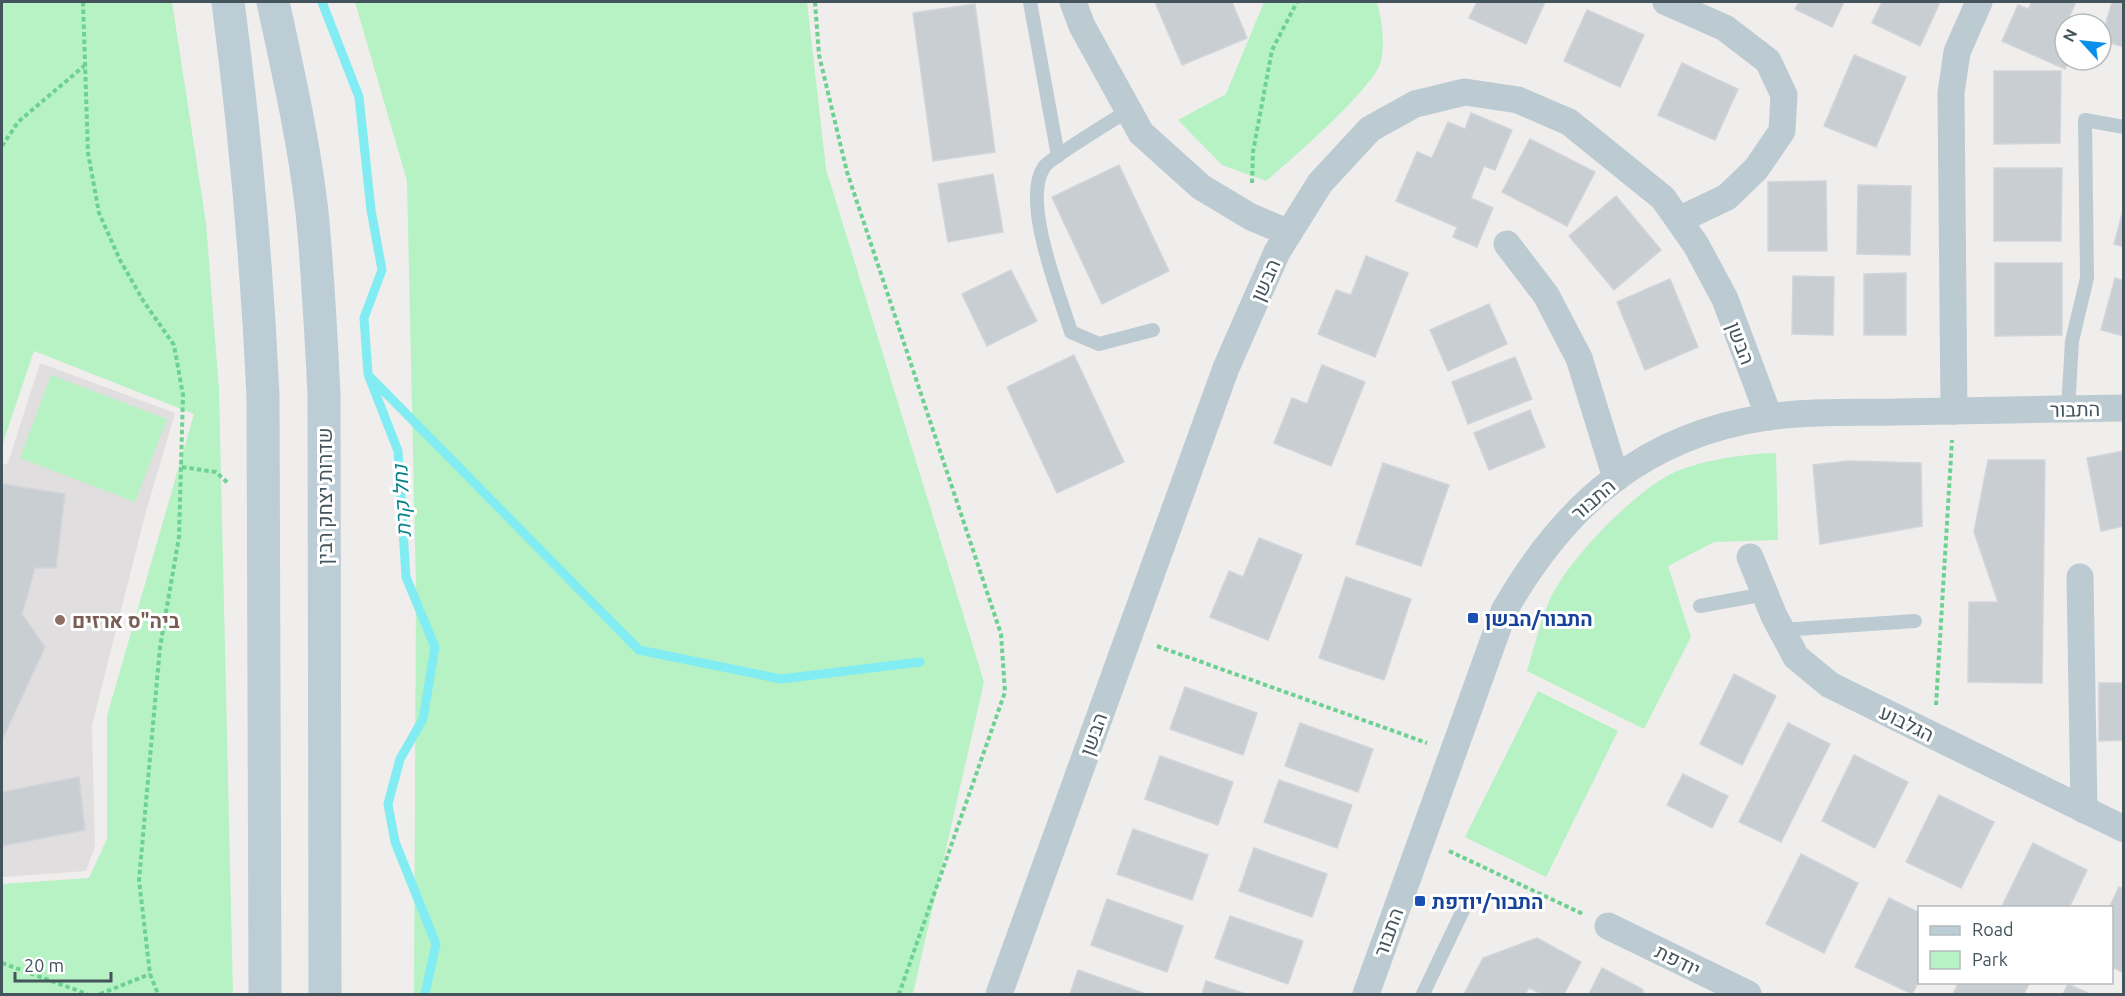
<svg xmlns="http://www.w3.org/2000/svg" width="2125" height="996" font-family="Ubuntu,Heebo,sans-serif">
  <rect width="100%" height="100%" fill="#f0eded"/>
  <path fill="#e1dee0" d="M40,363L175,413L145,515L92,726L95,846L86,871L2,877V465L8,463Z"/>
  <g fill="#b7f2c5">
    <path d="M2,2H172L206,223L219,389L233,994H2V884L89,878L107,839V716L194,414L34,351L2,446Z"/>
    <path d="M355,2H807L826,169L984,682L913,994H414L416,590L407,181Z"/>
    <path d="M1264,2H1377C1382,19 1385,43 1381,61C1375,87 1290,161 1266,181L1222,165L1178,120L1226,94Z"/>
    <path d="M51,375L167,419L135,502L20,458Z"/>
    <path d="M1776,453L1778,540L1714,542L1668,566L1691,637L1644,729L1527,671C1534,648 1540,623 1549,601C1567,561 1630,496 1669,475C1697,460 1745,454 1776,453Z"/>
    <path d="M1538,691L1618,731L1546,877L1465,837Z"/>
  </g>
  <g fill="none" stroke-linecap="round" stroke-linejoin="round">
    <g stroke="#81ecf2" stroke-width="9">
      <path d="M322,2L359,97L371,210L382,270L364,318L368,374L398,451L406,577L435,647L423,719L400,759L388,804L395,842L436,944L425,994"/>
      <path d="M371,378L639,650L781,679L920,662"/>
    </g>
  </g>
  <g fill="#c9ced3" stroke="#d1d5da" stroke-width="1.5">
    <path d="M1155,2H1232L1247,38L1182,65Z"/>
    <path d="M1477,2H1545L1526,44L1469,18Z"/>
    <path d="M1799,2H1844L1832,27L1795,9Z"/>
    <path d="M1882,2H1940L1920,46L1872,23Z"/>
    <path d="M2032,2H2076L2065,26V60H2069L2065,69L2002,41L2018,5L2028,9Z"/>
    <path d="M2112,2H2124V47L2101,40Z"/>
    <path d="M975,4L995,152L933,161L913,13Z"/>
    <path d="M1587,10L1644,35L1620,87L1564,61Z"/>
    <path d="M1854,55L1906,77L1876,147L1824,126Z"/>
    <path d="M1682,63L1738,89L1715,140L1658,115Z"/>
    <path d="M1994,71H2061L2060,143L1994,144Z"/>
    <path d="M1471,113L1512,130L1495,170L1484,166L1471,198L1493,208L1477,247L1453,237L1457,227L1396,201L1417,152L1432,158L1448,122L1465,129Z"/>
    <path d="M1530,139L1595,172L1567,226L1502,192Z"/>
    <path d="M1119,165L1169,271L1102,304L1052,197Z"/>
    <path d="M1994,168H2062L2061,241H1994Z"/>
    <path d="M993,174L1003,232L948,242L938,184Z"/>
    <path d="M1826,181L1827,251H1768V182Z"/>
    <path d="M1858,185L1911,186L1910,255L1857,254Z"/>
    <path d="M1616,196L1661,250L1614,290L1569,236Z"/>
    <path d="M2124,207V247L2114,244Z"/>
    <path d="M1366,256L1408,273L1375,357L1318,334L1336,290L1351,295Z"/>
    <path d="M1995,263H2062V335L1995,336Z"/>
    <path d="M1011,270L1037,321L987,346L962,294Z"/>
    <path d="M1906,273V335H1864V274Z"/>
    <path d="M1793,276L1834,277L1833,335L1792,334Z"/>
    <path d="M2115,278L2124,281V336L2101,330Z"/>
    <path d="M1670,279L1698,347L1645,370L1617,302Z"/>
    <path d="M1489,304L1507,344L1448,371L1430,330Z"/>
    <path d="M1074,355L1124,462L1057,493L1007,387Z"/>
    <path d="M1515,357L1532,399L1468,424L1452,382Z"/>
    <path d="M1322,365L1365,382L1331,466L1274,443L1292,398L1307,404Z"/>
    <path d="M1530,410L1545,447L1489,470L1474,433Z"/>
    <path d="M2124,451V526L2101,531L2087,458Z"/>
    <path d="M1988,460H2045L2042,683L1968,682L1969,602H1998L1974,532Z"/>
    <path d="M1849,461L1921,463L1922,526L1820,544L1813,465Z"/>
    <path d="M1383,463L1449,485L1421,566L1356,544Z"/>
    <path d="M2,484L65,494L56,568H35L22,614L45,647L2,740Z"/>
    <path d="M1259,538L1302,555L1268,640L1210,617L1229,571L1243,577Z"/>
    <path d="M1346,577L1411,599L1384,680L1319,658Z"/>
    <path d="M1734,674L1776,696L1742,765L1700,744Z"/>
    <path d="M2099,683H2124V740L2099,741Z"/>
    <path d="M1185,687L1257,713L1243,755L1170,729Z"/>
    <path d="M1300,723L1373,749L1358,792L1285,766Z"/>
    <path d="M1788,723L1830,744L1781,842L1739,822Z"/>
    <path d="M1854,755L1908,782L1875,848L1822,821Z"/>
    <path d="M1160,756L1233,782L1218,825L1145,799Z"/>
    <path d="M1683,774L1728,796L1712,828L1667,805Z"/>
    <path d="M79,777L85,830L2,846V792Z"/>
    <path d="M1279,780L1352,805L1337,848L1264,822Z"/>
    <path d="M1939,795L1994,822L1961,888L1906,862Z"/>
    <path d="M1133,829L1208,855L1192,900L1117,874Z"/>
    <path d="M2033,843L2087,870L2069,908H2001Z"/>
    <path d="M1254,848L1327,874L1312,917L1239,891Z"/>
    <path d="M1801,854L1858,883L1824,953L1766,924Z"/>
    <path d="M2119,887L2124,889V973L2112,967V908H2109Z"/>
    <path d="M1889,898L1920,913V979L1912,994L1855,967Z"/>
    <path d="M1107,899L1183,926L1167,972L1091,945Z"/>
    <path d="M1230,916L1303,941L1288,984L1215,958Z"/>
    <path d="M1537,938L1581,962L1564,994H1542L1529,988L1525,994H1464L1483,958Z"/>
    <path d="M1602,968L1642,989L1644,994H1589Z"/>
    <path d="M1078,970L1146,994H1070Z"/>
    <path d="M1206,981L1246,994H1202Z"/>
    <path d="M1959,982H2030L2024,994H1953Z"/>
    <path d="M2068,984L2090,994H2063Z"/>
  </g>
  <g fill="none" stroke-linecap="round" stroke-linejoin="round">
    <g stroke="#6dd291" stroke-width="4" stroke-dasharray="4.5 3" stroke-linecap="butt">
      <path d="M83,2L88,153L99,213L120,260L144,302L174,345L183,395L179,537L160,647L139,880L150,974L158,994"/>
      <path d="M815,2L819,55L847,172L1001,634L1005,692L899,994"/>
      <path d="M2,146L18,122L84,66"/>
      <path d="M1252,183L1253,152L1272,50L1297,2"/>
      <path d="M182,467L216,472L229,484"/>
      <path d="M1157,646L1427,743"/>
      <path d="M1936,705L1952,440"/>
      <path d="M1449,851L1583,914"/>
      <path d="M2,963L87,994"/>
      <path d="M100,994L150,974"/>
    </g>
    <g stroke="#bccbd1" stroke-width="14">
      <path d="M1030,2L1058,156"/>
      <path d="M1129,110C1115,119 1050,158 1044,167C1021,201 1060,296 1071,332L1099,344L1153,330"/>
      <path d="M2068,409L2072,341L2087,278L2085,120L2124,127"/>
      <path d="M1700,606L1765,594"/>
      <path d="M1781,630L1915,621"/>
      <path d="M1423,994L1465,906"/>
    </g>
    <g stroke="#bccbd1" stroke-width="27">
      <path d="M1073,2L1082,26L1141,133L1201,187L1251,217L1289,233"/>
      <path d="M1666,2L1725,28L1768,61L1784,95L1782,131L1756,169L1727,197L1679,220"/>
      <path d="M1507,244L1546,295L1579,358L1616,478"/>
      <path d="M1954,411L1951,93L1957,52L1979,2"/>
      <path d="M1750,557L1774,616L1796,657L1830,685L2124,829"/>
      <path d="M2080,577L2084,810"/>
      <path d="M1608,926L1748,994"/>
      <path d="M999,994L1226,368L1277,252L1320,183L1370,129L1415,104L1465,92L1518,100L1569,122L1663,198L1696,245L1725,299L1769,417"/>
      <path d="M1366,994L1504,611C1564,505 1644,435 1768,417C1810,411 1854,413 1896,412C1972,411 2048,409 2124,408"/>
    </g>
    <g stroke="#bccdd6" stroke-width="33">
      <path d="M228,2C245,133 257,264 263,396L265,994"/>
      <path d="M273,2C288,71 304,142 312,212C318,273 321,334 324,394L325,994"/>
    </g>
  </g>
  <g fill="#1a4fb4" stroke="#fff" stroke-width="2">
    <rect x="1467" y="612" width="12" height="12" rx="3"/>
    <rect x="1414" y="895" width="12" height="12" rx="3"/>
  </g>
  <circle fill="#8d6e63" stroke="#fff" stroke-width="2" cx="60" cy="620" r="6"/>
  <g text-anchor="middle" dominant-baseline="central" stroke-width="6" stroke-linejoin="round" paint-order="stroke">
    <g font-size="20" fill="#44545c" stroke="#fff">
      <text transform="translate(1265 280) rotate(-66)">הבשן</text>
      <text transform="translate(1741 343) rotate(69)">הבשן</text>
      <text transform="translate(2075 409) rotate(-1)">התבור</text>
      <text transform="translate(324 496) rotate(-90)">שדרות יצחק רבין</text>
      <text transform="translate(1593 499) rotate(-41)">התבור</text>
      <text transform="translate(1907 723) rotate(26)">הגלבוע</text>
      <text transform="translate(1093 734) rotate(-70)">הבשן</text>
      <text transform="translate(1388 932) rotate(-70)">התבור</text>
      <text transform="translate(1678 960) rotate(26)">יודפת</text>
    </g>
    <g font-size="20" font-weight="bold" fill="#164399" stroke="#fff" text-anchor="start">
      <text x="1485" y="618">התבור/הבשן</text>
      <text x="1432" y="901">התבור/יודפת</text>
    </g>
    <g font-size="20" font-weight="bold" fill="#785e54" stroke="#fff" text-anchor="start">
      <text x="72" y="620">ביה"ס ארזים</text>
    </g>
    <g font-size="21" font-style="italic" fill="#05828a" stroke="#fff">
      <text transform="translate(401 501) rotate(-93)">נחל קרת</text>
    </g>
  </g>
  <rect width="2125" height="996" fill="none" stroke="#44545c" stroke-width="6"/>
  <rect x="1918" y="906" width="195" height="78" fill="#ffffff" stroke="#b4bbbe" stroke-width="1.5"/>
  <rect x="1930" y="926" width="30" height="9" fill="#bccdd6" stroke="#b4bbbe" stroke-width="1.5"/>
  <text x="1972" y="936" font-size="18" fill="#44545c">Road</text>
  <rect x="1930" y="951" width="30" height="18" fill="#b7f2c5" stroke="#b4bbbe" stroke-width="1.5"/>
  <text x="1972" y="966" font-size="18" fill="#44545c">Park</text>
  <g transform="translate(2083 42) rotate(297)"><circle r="28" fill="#ffffff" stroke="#b4bbbe" stroke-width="1.5"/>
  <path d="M0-4.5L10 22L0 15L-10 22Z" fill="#0b8fec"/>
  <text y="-9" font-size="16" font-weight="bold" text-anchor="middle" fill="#44545c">N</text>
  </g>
  <path d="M15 972v9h96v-9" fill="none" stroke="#44545c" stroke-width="3"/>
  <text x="24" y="972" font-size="18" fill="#44545c" stroke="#ffffff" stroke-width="4.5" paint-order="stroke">20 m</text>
</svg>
